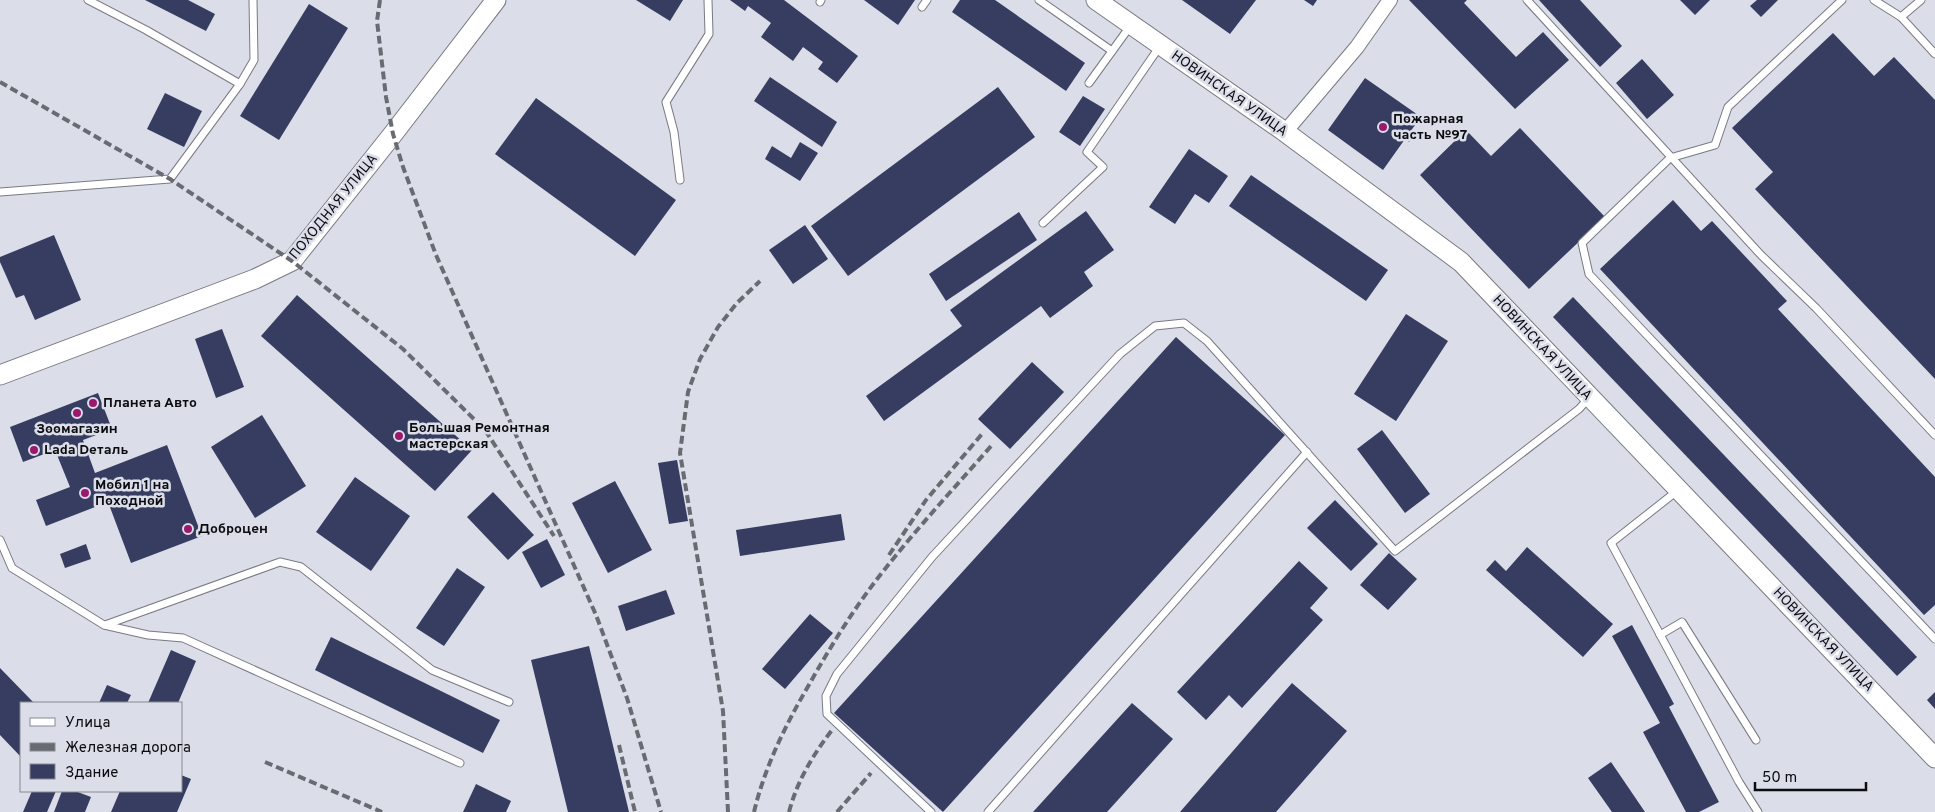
<svg xmlns="http://www.w3.org/2000/svg" width="1935" height="812" font-family="Overpass,sans-serif">
  <rect width="100%" height="100%" fill="#dbdee9"/>
  <g fill="#373c61">
    <path d="M145,0H188L215,14L206,31Z"/>
    <path d="M636,0H683L670,21Z"/>
    <path d="M730,0H784L858,56L837,83L818,69L823,62L803,47L793,61L761,37L771,23L748,6L745,11Z"/>
    <path d="M864,0H915L898,25Z"/>
    <path d="M960,0H995L1085,63L1066,91L952,12Z"/>
    <path d="M1182,0H1256L1230,34Z"/>
    <path d="M1304,0H1317L1313,6Z"/>
    <path d="M1409,0H1467L1464,3L1516,57L1543,32L1569,60L1515,109Z"/>
    <path d="M1539,0H1580L1622,46L1600,67Z"/>
    <path d="M1680,0H1710L1695,15Z"/>
    <path d="M1757,0H1778L1761,17L1750,6Z"/>
    <path d="M309,4L348,28L279,140L240,116Z"/>
    <path d="M1833,33L1874,76L1894,57L1935,100V379L1755,189L1773,172L1732,128Z"/>
    <path d="M1642,59L1674,95L1647,119L1616,83Z"/>
    <path d="M770,77L837,122L822,147L754,101Z"/>
    <path d="M1365,78L1421,117L1410,132L1414,135L1409,142L1405,139L1383,170L1328,130Z"/>
    <path d="M998,87L1035,137L848,276L811,226Z"/>
    <path d="M165,93L202,111L184,147L147,129Z"/>
    <path d="M1083,96L1105,109L1080,146L1059,132Z"/>
    <path d="M536,98L676,200L635,256L495,154Z"/>
    <path d="M1520,128L1605,217L1529,289L1420,175L1466,130L1491,156Z"/>
    <path d="M800,142L818,153L800,181L765,159L772,146L791,158Z"/>
    <path d="M1189,149L1228,176L1209,203L1195,194L1175,224L1149,207Z"/>
    <path d="M1251,175L1388,270L1366,301L1229,206Z"/>
    <path d="M1673,200L1701,231L1712,221L1787,301L1778,309L1935,477V605L1924,615L1600,269Z"/>
    <path d="M1086,211L1114,250L1084,272L1093,286L1050,318L1041,306L884,421L866,396L962,326L950,310Z"/>
    <path d="M1019,212L1037,240L946,301L929,274Z"/>
    <path d="M805,225L828,259L793,284L769,250Z"/>
    <path d="M54,235L81,300L35,320L24,295L16,298L0,262V257Z"/>
    <path d="M297,295L472,450L435,491L261,336Z"/>
    <path d="M1573,297L1917,657L1897,676L1553,317Z"/>
    <path d="M1406,314L1448,341L1396,421L1354,394Z"/>
    <path d="M222,329L244,387L216,398L195,339Z"/>
    <path d="M1176,337L1285,435L943,812L834,713Z"/>
    <path d="M1032,362L1064,392L1010,449L978,419Z"/>
    <path d="M98,393L112,429L83,440L95,473L167,445L202,536L131,563L108,502L46,526L36,500L70,487L55,450L23,462L10,427Z"/>
    <path d="M262,415L306,486L255,518L211,447Z"/>
    <path d="M1382,430L1430,494L1405,513L1357,449Z"/>
    <path d="M677,460L688,521L669,524L658,463Z"/>
    <path d="M355,477L410,516L371,571L316,532Z"/>
    <path d="M615,481L652,550L608,573L572,503Z"/>
    <path d="M493,492L534,535L508,560L467,517Z"/>
    <path d="M1335,500L1378,544L1351,571L1307,528Z"/>
    <path d="M841,514L845,540L740,556L736,530Z"/>
    <path d="M547,539L565,575L541,588L522,552Z"/>
    <path d="M86,544L91,559L65,568L60,554Z"/>
    <path d="M1527,547L1613,624L1583,657L1486,570L1495,560L1506,571Z"/>
    <path d="M1389,553L1417,579L1388,610L1360,585Z"/>
    <path d="M1299,561L1328,588L1310,608L1323,620L1242,708L1229,695L1206,720L1177,692Z"/>
    <path d="M457,568L485,587L444,646L416,628Z"/>
    <path d="M666,590L675,614L626,631L618,606Z"/>
    <path d="M810,614L833,633L785,689L762,669Z"/>
    <path d="M1632,625L1674,704L1669,707L1719,802L1699,812H1686L1643,732L1660,723L1612,636Z"/>
    <path d="M331,637L500,720L483,753L315,670Z"/>
    <path d="M589,646L629,812H568L531,660Z"/>
    <path d="M171,650L196,661L178,703H148Z"/>
    <path d="M0,668L34,703H21V757L0,735Z"/>
    <path d="M1292,683L1347,731L1276,812H1180Z"/>
    <path d="M107,685L131,695L127,703H99Z"/>
    <path d="M1935,692V709L1927,700Z"/>
    <path d="M1132,703L1173,739L1107,812H1033Z"/>
    <path d="M1611,762L1645,812H1612L1588,778Z"/>
    <path d="M181,775L191,779L177,812H111L120,791H181Z"/>
    <path d="M476,784L511,801L506,812H463Z"/>
    <path d="M32,791H56L47,812H23Z"/>
    <path d="M62,791H75L91,797L85,812H54Z"/>
  </g>
  <g fill="none" stroke-linecap="round" stroke-linejoin="round">
    <g stroke="#787a84" stroke-width="9">
      <g id="lane">
        <path d="M88,0L146,30L240,84"/>
        <path d="M1039,0L1112,51"/>
        <path d="M1527,0L1761,255L1816,308L1935,435"/>
        <path d="M1842,0L1728,107L1715,145L1670,158L1582,243L1589,274L1935,639"/>
        <path d="M1874,0L1901,17L1935,54"/>
        <path d="M820,2L821,0"/>
        <path d="M922,7L927,0"/>
        <path d="M1901,17L1921,0"/>
        <path d="M1089,83L1131,25"/>
        <path d="M680,180L674,132L666,102L709,34L708,0"/>
        <path d="M0,192L170,179L240,84L254,60L253,0"/>
        <path d="M1043,223L1103,167L1087,152L1160,46"/>
        <path d="M1677,491L1611,543L1739,782L1758,812"/>
        <path d="M0,540L12,568L104,625L148,635L183,638L460,763"/>
        <path d="M105,625L280,562L301,567L432,670L509,702"/>
        <path d="M1660,635L1682,622L1756,740"/>
        <path d="M931,812L827,714L826,696L837,674L932,557L1120,354L1155,326L1184,323L1207,341L1395,551L1579,409L1589,398"/>
        <path d="M988,812L1307,452"/>
      </g>
    </g>
    <g stroke="#787a84" stroke-width="16">
      <path id="street" d="M1285,132L1357,47L1390,0"/>
    </g>
    <g stroke="#787a84" stroke-width="21">
      <g id="secondary">
        <path d="M1096,0L1285,132L1461,262L1935,758"/>
        <path d="M0,375L255,279L292,261L393,134L496,0"/>
      </g>
    </g>
    <use href="#lane" stroke="#fff" stroke-width="7"/>
    <use href="#street" stroke="#fff" stroke-width="14"/>
    <use href="#secondary" stroke="#fff" stroke-width="19"/>
    <g stroke="#696b72" stroke-width="4" stroke-dasharray="8 4" stroke-linecap="butt">
      <path d="M380,0L377,21L386,97L393,134L403,167L436,255L596,615L627,698L661,812"/>
      <path d="M0,82L170,179L292,261L403,349L485,430L554,536"/>
      <path d="M889,555L926,500L982,434"/>
      <path d="M619,745L635,812"/>
      <path d="M265,762L382,812"/>
      <path d="M728,812L723,711L680,453L688,392L700,359L718,327L737,303L760,281"/>
      <path d="M754,812C765,766 786,724 810,683C832,644 856,605 885,569C919,526 956,486 992,445"/>
      <path d="M789,812C797,781 813,755 832,730"/>
      <path d="M837,812L871,773"/>
    </g>
  </g>
  <g fill="#9b186c" stroke="#dbdee9" stroke-width="2">
    <circle cx="1383" cy="127" r="5"/>
    <circle cx="93" cy="403" r="5"/>
    <circle cx="77" cy="413" r="5"/>
    <circle cx="399" cy="436" r="5"/>
    <circle cx="34" cy="450" r="5"/>
    <circle cx="85" cy="493" r="5"/>
    <circle cx="188" cy="529" r="5"/>
  </g>
  <g text-anchor="middle" dominant-baseline="central" stroke-width="5" stroke-linejoin="round" paint-order="stroke">
    <g font-size="14" fill="#0b0c10" stroke="#dbdee9">
      <text transform="translate(1229 94) rotate(35)">НОВИНСКАЯ УЛИЦА</text>
      <text transform="translate(334 207) rotate(-51)">ПОХОДНАЯ УЛИЦА</text>
      <text transform="translate(1542 348) rotate(47)">НОВИНСКАЯ УЛИЦА</text>
      <text transform="translate(1823 640) rotate(46)">НОВИНСКАЯ УЛИЦА</text>
    </g>
    <g font-size="14" font-weight="bold" fill="#0b0c10" stroke="#dbdee9" text-anchor="start">
      <text x="1393" y="119">Пожарная<tspan x="1393" dy="16">часть №97</tspan></text>
      <text x="103" y="403">Планета Авто</text>
      <text x="409" y="428">Большая Ремонтная<tspan x="409" dy="16">мастерская</tspan></text>
      <text x="77" y="429" text-anchor="middle">Зоомагазин</text>
      <text x="44" y="450">Lada Dеталь</text>
      <text x="95" y="485">Мобил 1 на<tspan x="95" dy="16">Походной</tspan></text>
      <text x="198" y="529">Доброцен</text>
    </g>
  </g>
  <rect x="20" y="702" width="162" height="90" fill="#dbdee9" stroke="#888a92"/>
  <rect x="30" y="718" width="25" height="8" fill="#ffffff" stroke="#888a92"/>
  <text x="65" y="727" font-size="15" fill="#0b0c10">Улица</text>
  <rect x="30" y="743" width="25" height="8" fill="#696b72" stroke="#888a92"/>
  <text x="65" y="752" font-size="15" fill="#0b0c10">Железная дорога</text>
  <rect x="30" y="764" width="25" height="15" fill="#373c61" stroke="#888a92"/>
  <text x="65" y="777" font-size="15" fill="#0b0c10">Здание</text>
  <path d="M1755 782v8h111v-8" fill="none" stroke="#0b0c10" stroke-width="2.5"/>
  <text x="1762" y="782" font-size="15" fill="#0b0c10" stroke="#dbdee9" stroke-width="4" paint-order="stroke">50 m</text>
</svg>
